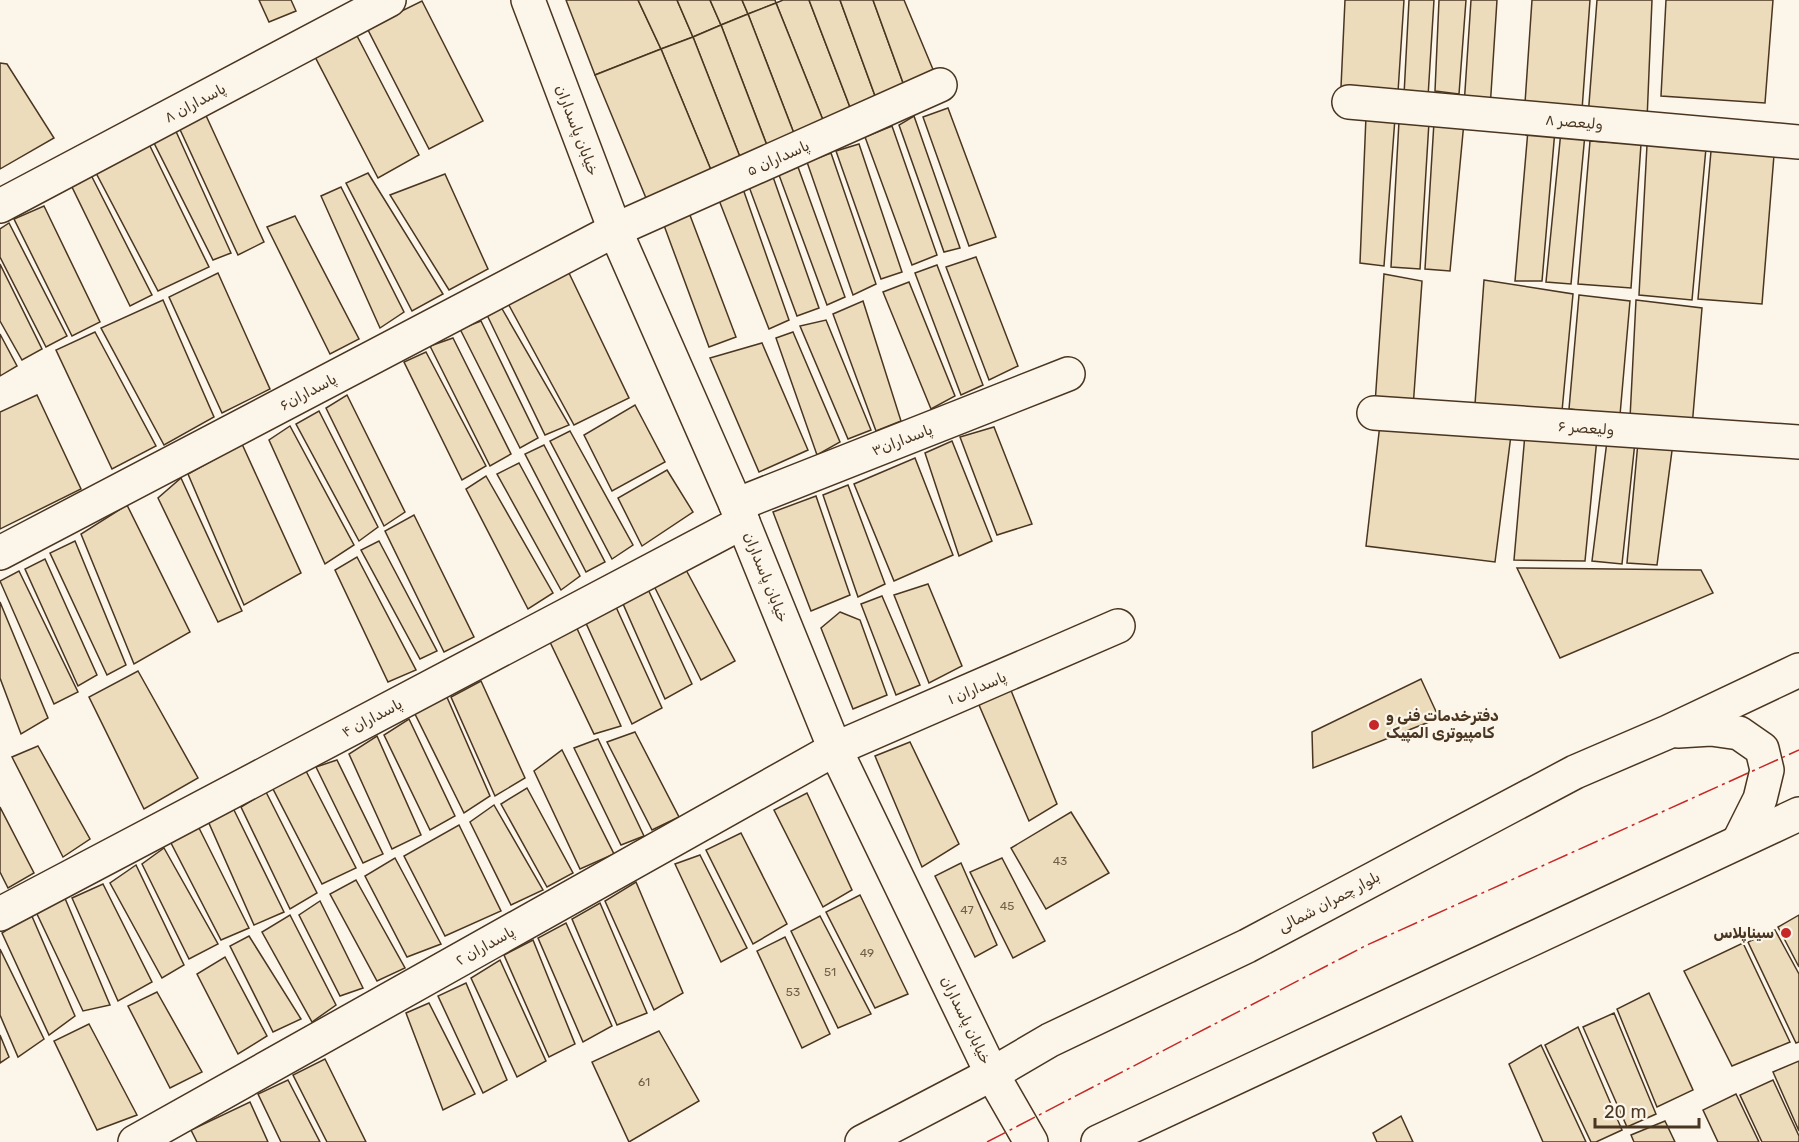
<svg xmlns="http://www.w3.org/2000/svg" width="1799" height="1142" font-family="Rubik,Cairo,sans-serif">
  <rect width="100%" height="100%" fill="#fbf6e9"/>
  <g fill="#ecdcbc" stroke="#4a3520" stroke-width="1.5">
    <path d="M259,0H291L296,11L269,22Z"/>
    <path d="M566,0H638L661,49L595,75Z"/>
    <path d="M638,0H677L693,37L661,49Z"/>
    <path d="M677,0H710L721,25L693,37Z"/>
    <path d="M710,0H742L748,14L721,25Z"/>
    <path d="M742,0H775L776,3L748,14Z"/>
    <path d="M783,0H809L853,115L825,125L776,3Z"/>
    <path d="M809,0H840L878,104L853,115Z"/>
    <path d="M840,0H873L906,91L878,104Z"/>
    <path d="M873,0H904L937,79L906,91Z"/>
    <path d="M1345,0H1404L1398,92L1341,87Z"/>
    <path d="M1409,0H1434L1428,97L1404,95Z"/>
    <path d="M1439,0H1466L1459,94L1435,91Z"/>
    <path d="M1471,0H1497L1490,109L1464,106Z"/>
    <path d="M1532,0H1590L1582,110L1525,103Z"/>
    <path d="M1597,0H1652L1647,120L1588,117Z"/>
    <path d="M1666,0H1773L1765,103L1661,96Z"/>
    <path d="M422,1L483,121L429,149L367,28Z"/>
    <path d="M776,3L825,125L795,136L748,14Z"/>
    <path d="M748,14L795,136L768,148L721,25Z"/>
    <path d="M721,25L768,148L740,157L693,37Z"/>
    <path d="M355,32L419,155L378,178L312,51Z"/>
    <path d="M693,37L740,157L711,170L661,49Z"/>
    <path d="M661,49L711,170L646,198L595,75Z"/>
    <path d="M0,63L7,64L54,138L0,169Z"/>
    <path d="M948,108L996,237L969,246L923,117Z"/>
    <path d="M203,109L264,242L238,255L177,123Z"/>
    <path d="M914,116L960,248L944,252L899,125Z"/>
    <path d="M1366,116L1395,118L1384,266L1360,263Z"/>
    <path d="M1399,121L1429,122L1420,269L1391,267Z"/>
    <path d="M1434,122H1464L1450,271L1425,269Z"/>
    <path d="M892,126L937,255L912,265L865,137Z"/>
    <path d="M174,127L231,253L213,260L151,137Z"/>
    <path d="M1528,130H1555L1542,281H1515Z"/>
    <path d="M1561,131L1585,134L1571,284L1546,282Z"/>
    <path d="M1590,141L1641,144L1631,288L1578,284Z"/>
    <path d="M148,142L209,267L158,291L95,171Z"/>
    <path d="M859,144L902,272L881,279L836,151Z"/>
    <path d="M1647,145L1706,148L1692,300L1639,295Z"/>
    <path d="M1711,151L1774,155L1762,304L1698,299Z"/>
    <path d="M831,153L876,284L853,295L807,162Z"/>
    <path d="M798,167L845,297L827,305L779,175Z"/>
    <path d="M368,173L443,294L412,311L346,183Z"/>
    <path d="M445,174L488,269L449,290L390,195Z"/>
    <path d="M772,174L819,308L797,316L748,184Z"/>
    <path d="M91,175L152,295L130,306L71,185Z"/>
    <path d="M742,186L789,320L769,329L717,195Z"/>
    <path d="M341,187L404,312L380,328L321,196Z"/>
    <path d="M44,206L100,322L72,336L14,219Z"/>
    <path d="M688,210L736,337L709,347L662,220Z"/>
    <path d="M295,216L359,339L330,354L267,227Z"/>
    <path d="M9,223L67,336L46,347L0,257V229Z"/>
    <path d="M976,257L1018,366L989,380L946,267Z"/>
    <path d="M0,264L42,349L22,360L0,321Z"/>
    <path d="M937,265L983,385L961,395L915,273Z"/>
    <path d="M568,271L629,398L574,425L505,298Z"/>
    <path d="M218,273L270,389L222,413L169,297Z"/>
    <path d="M1384,274L1422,281L1413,408L1375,404Z"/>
    <path d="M1484,280L1573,294L1562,411L1475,404Z"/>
    <path d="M909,282L955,396L931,409L883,292Z"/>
    <path d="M1579,295L1630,301L1620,415L1569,409Z"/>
    <path d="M163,300L214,417L164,445L101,328Z"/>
    <path d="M1636,300L1702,308L1692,427L1630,418Z"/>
    <path d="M863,301L901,421L876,431L833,314Z"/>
    <path d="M501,307L569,425L545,435L486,313Z"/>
    <path d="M826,320L871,430L848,439L800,326Z"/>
    <path d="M481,321L538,438L520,448L460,329Z"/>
    <path d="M95,332L156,446L112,469L56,350Z"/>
    <path d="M793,332L840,442L817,455L776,338Z"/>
    <path d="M0,334L17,366L0,376Z"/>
    <path d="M453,338L511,454L490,466L430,346Z"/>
    <path d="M762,343L808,450L759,472L710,358Z"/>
    <path d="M426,352L486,466L462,480L404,362Z"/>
    <path d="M37,395L81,489L0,529V412Z"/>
    <path d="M347,395L405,512L384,526L326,408Z"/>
    <path d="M635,405L665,462L612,491L584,435Z"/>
    <path d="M319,411L378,527L359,541L296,424Z"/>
    <path d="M1380,424L1511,435L1495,562L1366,546Z"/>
    <path d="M290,426L354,545L325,564L269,440Z"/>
    <path d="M994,427L1032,524L997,535L960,437Z"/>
    <path d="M570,431L633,545L612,559L550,441Z"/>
    <path d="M1525,434L1597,438L1585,561L1514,560Z"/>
    <path d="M952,441L992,541L959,556L925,453Z"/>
    <path d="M1607,441L1635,442L1622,564L1592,561Z"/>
    <path d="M1638,442L1673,443L1657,565L1627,563Z"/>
    <path d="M242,444L301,573L244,605L188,474Z"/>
    <path d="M544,445L605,562L586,572L525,454Z"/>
    <path d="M915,458L953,555L894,581L854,484Z"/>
    <path d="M519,463L580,576L561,590L497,474Z"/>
    <path d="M667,470L693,512L642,546L618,498Z"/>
    <path d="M486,476L553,593L528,609L466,489Z"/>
    <path d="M181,478L242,611L218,622L158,498Z"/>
    <path d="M848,485L885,584L858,597L823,495Z"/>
    <path d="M816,496L850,595L811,611L773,512Z"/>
    <path d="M127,505L190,632L134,664L81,534Z"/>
    <path d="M414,515L474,637L444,652L385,531Z"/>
    <path d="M75,541L126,665L107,675L50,553Z"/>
    <path d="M379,541L437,651L420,659L361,550Z"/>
    <path d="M357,557L416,670L388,682L335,570Z"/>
    <path d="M45,559L97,675L78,686L25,569Z"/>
    <path d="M685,568L735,661L701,680L652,582Z"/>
    <path d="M1517,568L1701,570L1713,593L1560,658Z"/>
    <path d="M19,571L78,692L54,704L0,581Z"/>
    <path d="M928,584L962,666L929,683L894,595Z"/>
    <path d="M646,585L692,684L665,699L620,597Z"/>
    <path d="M882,596L920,685L896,695L861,604Z"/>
    <path d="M0,602L48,718L21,734L0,678Z"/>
    <path d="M616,607L662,708L632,724L585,621Z"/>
    <path d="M840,612L860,620L887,695L853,709L821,628Z"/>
    <path d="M575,624L621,726L594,734L549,640Z"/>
    <path d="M138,671L198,778L144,809L89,697Z"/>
    <path d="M1421,679L1439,718L1313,768L1312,732Z"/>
    <path d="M481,681L525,778L495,796L451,697Z"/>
    <path d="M1010,688L1057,804L1029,821L979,705Z"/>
    <path d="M446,695L490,796L464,813L414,712Z"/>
    <path d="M409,719L455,816L430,830L384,735Z"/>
    <path d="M635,732L679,817L652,830L607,742Z"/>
    <path d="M377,736L421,835L392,849L349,754Z"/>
    <path d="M598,739L644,836L621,845L574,748Z"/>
    <path d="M910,742L959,844L922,867L875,756Z"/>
    <path d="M38,746L90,839L63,857L12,757Z"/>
    <path d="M562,750L614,854L580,869L534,771Z"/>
    <path d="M337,760L383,854L363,863L316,767Z"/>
    <path d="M306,771L356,868L322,884L272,787Z"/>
    <path d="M527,788L573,873L547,887L501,804Z"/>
    <path d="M266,792L317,893L290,909L241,807Z"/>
    <path d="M807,793L852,890L823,907L774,810Z"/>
    <path d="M494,805L543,890L511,905L470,822Z"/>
    <path d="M0,807L34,873L8,888L0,872Z"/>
    <path d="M233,808L284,912L254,925L208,821Z"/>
    <path d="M1071,812L1109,873L1046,909L1011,848Z"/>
    <path d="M459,825L501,911L445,936L404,856Z"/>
    <path d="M198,826L249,928L221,940L171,843Z"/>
    <path d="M741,833L787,924L753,944L706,850Z"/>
    <path d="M164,848L218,944L189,959L142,864Z"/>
    <path d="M700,855L747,948L721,962L675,864Z"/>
    <path d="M395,858L441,944L407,957L365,876Z"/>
    <path d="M1002,858L1045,941L1013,958L970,872Z"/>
    <path d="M961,863L997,945L975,957L935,876Z"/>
    <path d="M136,865L184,965L162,978L110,883Z"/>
    <path d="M356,880L405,968L377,981L330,894Z"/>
    <path d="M636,882L683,993L654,1010L605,901Z"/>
    <path d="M103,884L152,982L118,1001L72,898Z"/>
    <path d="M860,895L908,994L875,1008L826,912Z"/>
    <path d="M64,896L110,1005L83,1011L37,914Z"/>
    <path d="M320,901L363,988L340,996L299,915Z"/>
    <path d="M600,903L647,1013L617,1025L572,919Z"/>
    <path d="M31,914L75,1016L49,1035L2,933Z"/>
    <path d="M290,915L336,1005L312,1022L262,932Z"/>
    <path d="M1799,915V967L1778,927Z"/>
    <path d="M820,916L871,1014L838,1028L791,931Z"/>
    <path d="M566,923L612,1026L583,1042L538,938Z"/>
    <path d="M1775,930L1799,974V1042L1796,1043L1748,942Z"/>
    <path d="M249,936L301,1019L273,1032L230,946Z"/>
    <path d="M785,937L830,1034L802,1048L757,951Z"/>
    <path d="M533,940L575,1044L549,1057L504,955Z"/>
    <path d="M1743,943L1790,1042L1732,1066L1684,971Z"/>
    <path d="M0,949L44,1039L18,1057L0,1015Z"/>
    <path d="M225,957L267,1036L238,1054L197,974Z"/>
    <path d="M500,960L546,1061L517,1077L471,978Z"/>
    <path d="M466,983L507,1080L483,1093L438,996Z"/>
    <path d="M157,992L202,1072L170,1088L128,1006Z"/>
    <path d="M1649,993L1693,1090L1657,1107L1617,1009Z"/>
    <path d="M429,1003L475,1094L443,1110L406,1013Z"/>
    <path d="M1614,1013L1656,1114L1627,1127L1583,1027Z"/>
    <path d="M89,1024L137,1115L97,1130L54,1041Z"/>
    <path d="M1578,1027L1622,1130L1596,1142H1591L1545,1045Z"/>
    <path d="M659,1031L699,1101L629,1142L592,1062Z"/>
    <path d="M0,1035L9,1057L0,1063Z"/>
    <path d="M1541,1045L1586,1142H1543L1509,1064Z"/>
    <path d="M325,1059L366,1142H327L293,1075Z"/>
    <path d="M1799,1061V1131L1773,1072Z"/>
    <path d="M288,1080L320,1142H281L258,1094Z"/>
    <path d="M1773,1080L1799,1136V1142H1762L1740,1095Z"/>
    <path d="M1736,1094L1759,1142H1718L1703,1110Z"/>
    <path d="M250,1102L268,1142H197L191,1130Z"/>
    <path d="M1401,1116L1413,1142H1377L1373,1133Z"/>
    <path d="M1665,1121L1675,1142H1634L1631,1135Z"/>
  </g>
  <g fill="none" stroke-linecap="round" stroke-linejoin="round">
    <g stroke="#4a3520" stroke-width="36">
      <g id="minor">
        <path d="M528,0L615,230L736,505L835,749L992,1074L1031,1142"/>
        <path d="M1349,102L1799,142"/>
        <path d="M0,206L389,0"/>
        <path d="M1374,413L1799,442"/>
        <path d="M736,505L1068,374"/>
        <path d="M0,553L615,230L940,85"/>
        <path d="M1678,731L1711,729L1739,733L1762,749L1767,770L1760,799L1739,841"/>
        <path d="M0,914L743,522"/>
        <path d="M135,1142L835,749L1118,626"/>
        <path d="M862,1142L992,1074L1050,1040L1247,946L1575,772L1668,732L1799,670"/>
        <path d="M1098,1142L1799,814"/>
      </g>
    </g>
    <use href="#minor" stroke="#fbf6e9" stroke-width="33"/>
    <path stroke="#c62828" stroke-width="1.5" stroke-dasharray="21 4.5 3 4.5" stroke-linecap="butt" d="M987,1142L1365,946L1799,750"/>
  </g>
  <g fill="#c62828" stroke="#fbf6e9" stroke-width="2">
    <circle cx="1374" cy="725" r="6"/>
    <circle cx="1786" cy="933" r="6"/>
  </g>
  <g text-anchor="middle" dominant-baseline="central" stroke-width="4.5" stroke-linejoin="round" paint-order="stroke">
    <g font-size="12" fill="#725f47">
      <text x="1060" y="861">43</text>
      <text x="1007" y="906">45</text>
      <text x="967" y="910">47</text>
      <text x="867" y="953">49</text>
      <text x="830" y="972">51</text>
      <text x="793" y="992">53</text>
      <text x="644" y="1082">61</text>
    </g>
    <g font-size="15" fill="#4a3520" stroke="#fbf6e9">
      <text transform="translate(195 103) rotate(-28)">پاسداران ۸</text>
      <text transform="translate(1574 122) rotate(5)">ولیعصر ۸</text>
      <text transform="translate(577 130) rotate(69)">خیابان پاسداران</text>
      <text transform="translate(778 158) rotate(-24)">پاسداران ۵</text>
      <text transform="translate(308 392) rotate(-28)">پاسداران۶</text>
      <text transform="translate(1586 428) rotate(4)">ولیعصر ۶</text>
      <text transform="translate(902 440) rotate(-21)">پاسداران۳</text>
      <text transform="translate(766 577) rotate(68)">خیابان پاسداران</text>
      <text transform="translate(977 688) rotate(-23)">پاسداران ۱</text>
      <text transform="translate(372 718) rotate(-28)">پاسداران ۴</text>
      <text transform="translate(1329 902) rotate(-28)">بلوار چمران شمالی</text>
      <text transform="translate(485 946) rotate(-29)">پاسداران ۲</text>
      <text transform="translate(966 1020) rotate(64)">خیابان پاسداران</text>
    </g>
    <g font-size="15" font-weight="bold" fill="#4a3520" stroke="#fbf6e9" text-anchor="start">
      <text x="1386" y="716">دفترخدمات فنی و<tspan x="1386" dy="17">کامپیوتری المپیک</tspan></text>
      <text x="1774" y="933" text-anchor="end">سیناپلاس</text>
    </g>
  </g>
  <path d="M1595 1118v9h104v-9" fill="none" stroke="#4a3520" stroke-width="3"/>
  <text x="1604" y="1118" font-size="18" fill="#4a3520" stroke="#fbf6e9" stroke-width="4.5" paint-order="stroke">20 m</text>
</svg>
